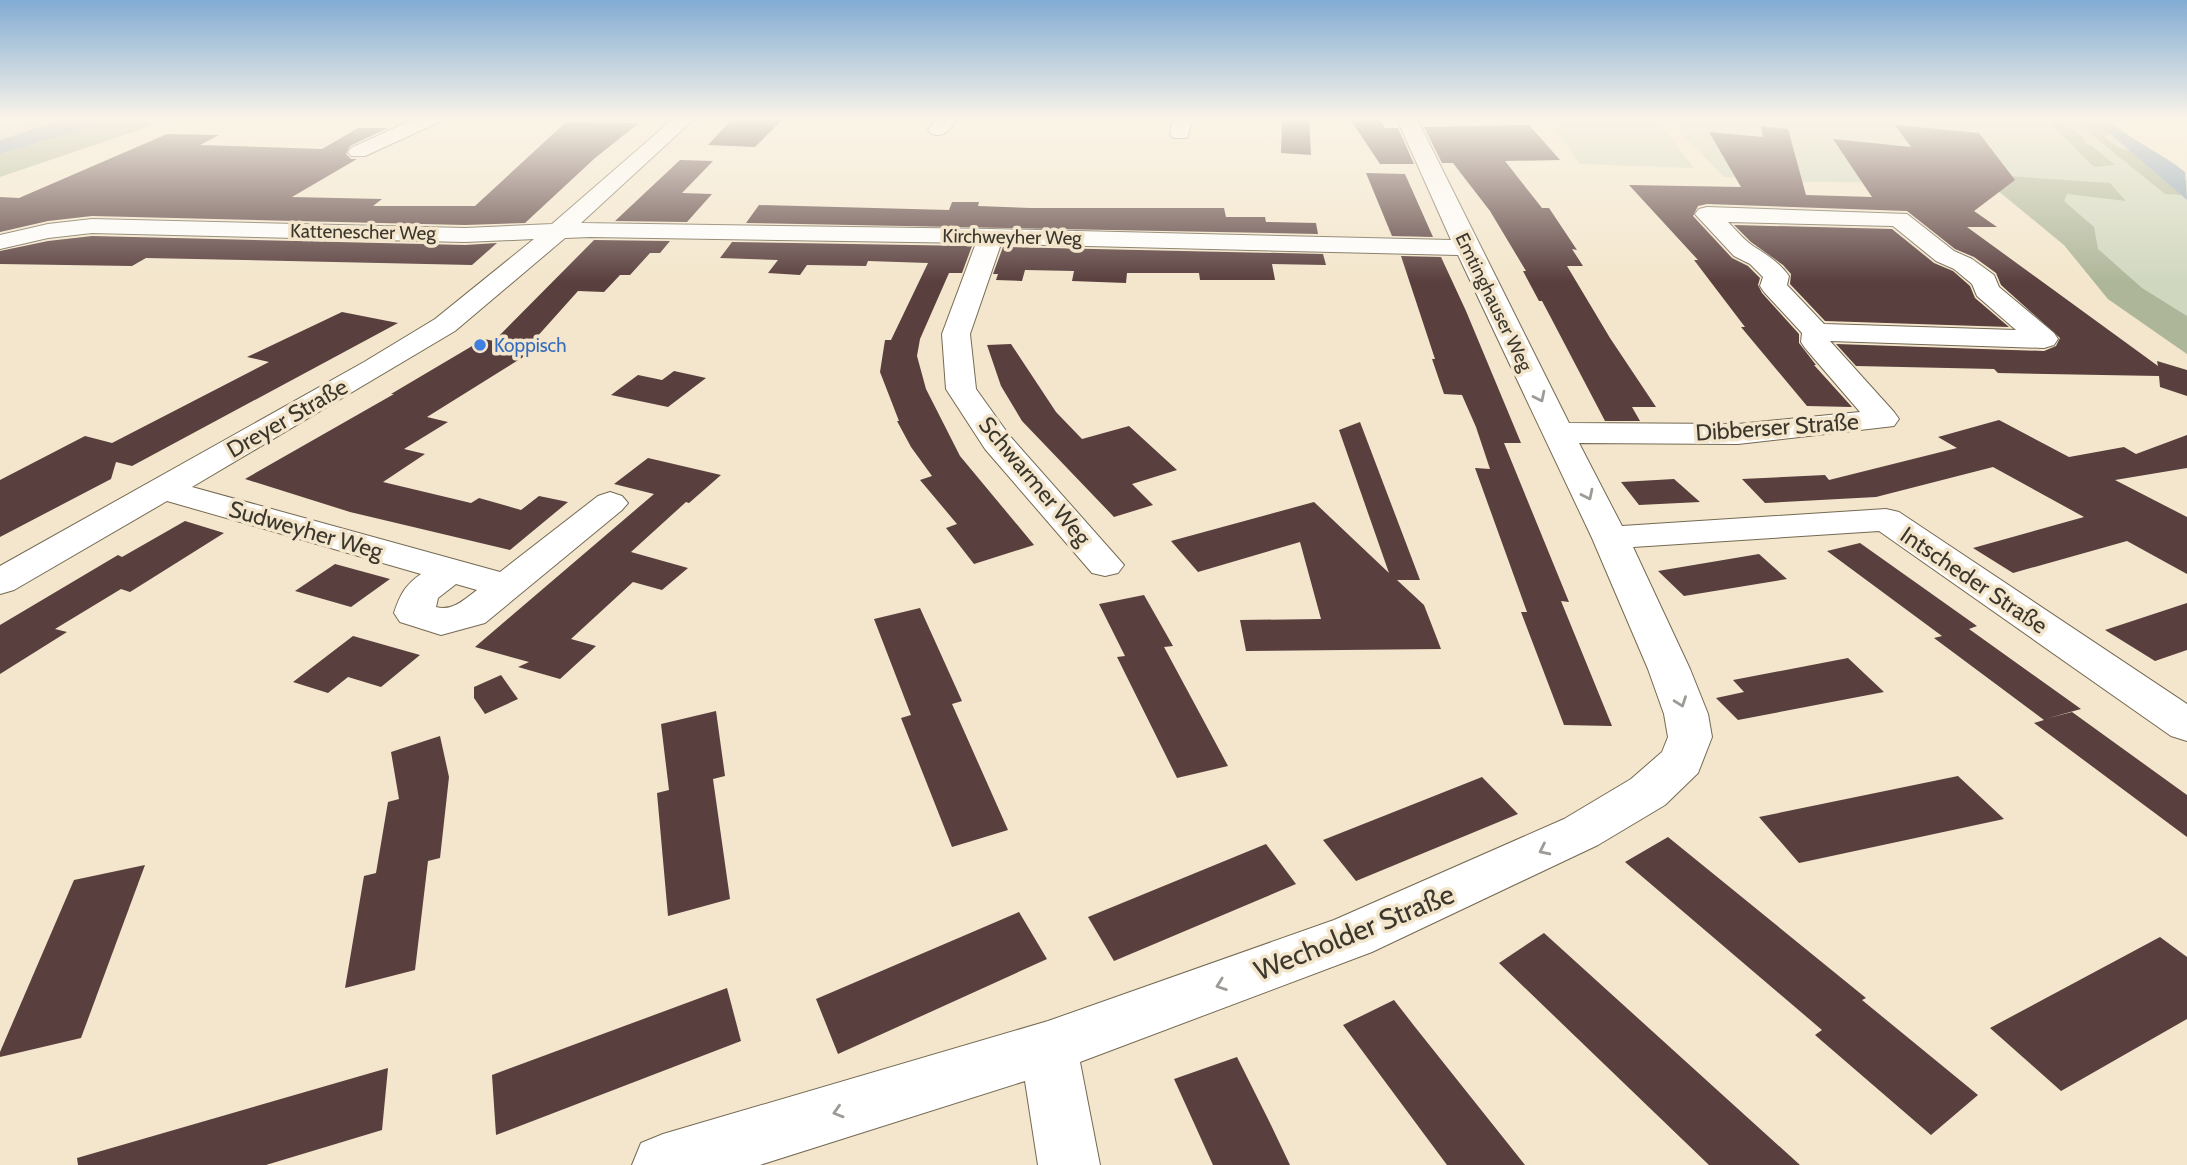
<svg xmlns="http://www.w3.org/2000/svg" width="2187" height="1165" font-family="Cabin,sans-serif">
  <rect width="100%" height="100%" fill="#f3e6cc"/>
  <g fill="#d0d7bf">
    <path d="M32,119H65L0,140V128Z"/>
    <path d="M1549,119H1656L1694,168L1580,164Z"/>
    <path d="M1676,119H2110L2112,124C2121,131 2130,138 2139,144C2156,155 2182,160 2187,181V354L2108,299L2064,245L1989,184L1759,181L1756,178L1724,177L1670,122H1678Z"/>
  </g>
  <g fill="#aeb699">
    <path d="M116,119H171L0,177V154Z"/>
    <path d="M2046,119H2062L2065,122L2062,124L2068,125L2087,142L2083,144L2091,145L2115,165L2094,167L2070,143H2082L2069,142L2050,123H2060Z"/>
    <path d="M2072,119H2093L2111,134L2104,136L2117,147L2131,151L2182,195L2165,194Z"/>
    <path d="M1963,173L2110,183L2126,201L2067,194L2064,201L2094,227L2098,249L2142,288L2187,316V354L2108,299L2064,245L1990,184Z"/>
  </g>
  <g fill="#89a1b5">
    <path d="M65,119H116L0,154V140Z"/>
    <path d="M2093,119H2110L2112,124C2136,142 2162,154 2185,172L2187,200Z"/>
  </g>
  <g fill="#593f3e">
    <path d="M732,119H783L755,147L708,145Z"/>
    <path d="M1282,119H1309L1311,155L1281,153Z"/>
    <path d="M1350,119H1379L1385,128H1398L1414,164H1380Z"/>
    <path d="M566,122L639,123L595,158L525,223L465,225L92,216L48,221L0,232V197L19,198L167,134L219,135L200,145L322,149L358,128H388L350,146L346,154L351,159H357L292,197L382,199L373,206H475Z"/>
    <path d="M1529,125L1560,160L1505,161L1542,208H1549L1577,250L1572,249L1583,266H1567L1610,338L1656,407H1632L1640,421H1605L1550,316L1542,301H1539L1523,271H1526L1490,211L1453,163H1442L1424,127Z"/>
    <path d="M1895,125L1979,133L2015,180L1974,211L1997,227H1967L2158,366L2157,361L2187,370V396L2160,387L2159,376L1998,373L1994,369L1856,366L1836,344L2044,351L2056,346L2060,338L2001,285L1996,273L1974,257L1955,249L1907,211L1707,204L1698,206L1693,216L1732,258L1748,266L1760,278L1758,285L1762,293L1799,334V343L1816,365H1814L1852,407L1807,406L1741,327H1745L1694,260H1698L1629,185L1741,187L1709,132L1763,137L1761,126L1788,129L1806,195L1872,197L1833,139L1911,147Z"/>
    <path d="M680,160L713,161L682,193L712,194L687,222L615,221Z"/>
    <path d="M1366,173L1405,174L1433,237L1392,236Z"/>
    <path d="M952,202H979L978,206L1032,208H1224L1226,217H1265L1266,222L1316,223L1318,234L746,223L759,205L949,210Z"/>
    <path d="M1734,225L1892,229L1934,263L1953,271L1970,286L1975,298L2009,327L1825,321L1790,284L1791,274L1783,265L1751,242Z"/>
    <path d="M92,236L465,245L497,243L472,265L146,258L132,266L0,264V251L48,241Z"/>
    <path d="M594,240L670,241L660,253H650L630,275H620L604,292L578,291L535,339L547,342L427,417L448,422L404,449L425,454L383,482L471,503L479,498L521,510L539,496L568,502L510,550L350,512L245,479L394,394H391L484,339L494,341Z"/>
    <path d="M732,242L972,246L962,273H949L920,339L917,356L926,389L960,456L1034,545L974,564L946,528L957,524L920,480L932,476L911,447L897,421H899L880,372L885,340H891L928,263L868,261L866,266L807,265L800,275L768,273L778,260L720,258Z"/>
    <path d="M1003,247L1323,254L1326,265L1272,264L1275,280H1200L1199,273H1127L1126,283L1072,281L1074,271L1025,270L1022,281L996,280L998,274H993Z"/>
    <path d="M1401,256L1441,257L1466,311L1521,443H1504L1569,602L1561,601L1612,726L1564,725L1521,612H1527L1475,468L1490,469L1476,427L1462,395L1444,394L1432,359H1435Z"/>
    <path d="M342,312L398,323L132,466L116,462L111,479L0,537V480L85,436L112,443L269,362L247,357Z"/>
    <path d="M1011,344L1056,412L1082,439L1129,426L1177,470L1132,484L1153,505L1114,517L1022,421L1001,386L987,345Z"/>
    <path d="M674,371L706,378L668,407L611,395L638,375L662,380Z"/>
    <path d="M1999,420L2069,457L2124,447L2136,454L2187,435V468L2115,480L2187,517V574L2127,541L2013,573L1973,548L2084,517L1993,467L1876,497L1765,503L1742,479L1825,475L1829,480L1957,448L1938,437Z"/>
    <path d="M1360,422L1420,580H1397L1424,605L1441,649L1246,651L1240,620L1321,619L1300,542L1198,572L1171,541L1314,502L1389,573L1339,430Z"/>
    <path d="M648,458L721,475L689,503L686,502L631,552L688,568L662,590L633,582L571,639L596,646L560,679L518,667L529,662L475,647L654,494L614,484Z"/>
    <path d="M1674,479L1700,502L1639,505L1621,482Z"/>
    <path d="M185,521L224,533L130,592L121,589L55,629L67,632L0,674V625L118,555L122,557Z"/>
    <path d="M1860,543L1977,626L1969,629L2081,709L2045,719L2072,712L2187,795V837L2034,723L2044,720L1934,638L1942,636L1827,551Z"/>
    <path d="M1759,554L1787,579L1684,596L1658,571Z"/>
    <path d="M335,564L390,579L351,607L295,591Z"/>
    <path d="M1144,595L1173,646L1164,647L1228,766L1177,778L1117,657L1125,656L1099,604Z"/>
    <path d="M2187,603V650L2155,661L2105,630Z"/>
    <path d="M920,608L962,701L952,704L1008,830L952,847L901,718L911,715L874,619Z"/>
    <path d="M353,636L420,655L381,687L348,677L328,693L293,682Z"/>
    <path d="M1848,658L1884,692L1738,720L1716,698L1744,692L1733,680Z"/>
    <path d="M501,675L518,699L485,714L474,698V687Z"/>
    <path d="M716,711L725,776L713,779L730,899L668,916L657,793L669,790L661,724Z"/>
    <path d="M440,736L449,777L440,858L428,861L415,970L345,988L364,876L376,873L388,802L399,799L391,752Z"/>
    <path d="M1958,776L2004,819L1799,863L1759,817Z"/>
    <path d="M1482,777L1518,814L1356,881L1323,840Z"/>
    <path d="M1668,837L1866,998L1862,1000L1978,1095L1931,1135L1815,1035L1822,1030L1625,862Z"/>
    <path d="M1266,844L1296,884L1114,961L1088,917Z"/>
    <path d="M145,865L81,1038L0,1057V1052L74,880Z"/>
    <path d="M1019,912L1047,959L838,1054L816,999Z"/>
    <path d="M1544,933L1737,1108L1800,1165H1709L1499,963Z"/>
    <path d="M2160,937L2187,957V1019L2061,1091L1990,1028Z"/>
    <path d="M727,988L741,1041L496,1135L492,1075Z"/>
    <path d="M1394,1000L1415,1027L1525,1165H1447L1343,1025Z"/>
    <path d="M1237,1057L1269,1121L1290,1165H1213L1174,1079Z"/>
    <path d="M388,1068L382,1130L266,1165H78L77,1158Z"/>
  </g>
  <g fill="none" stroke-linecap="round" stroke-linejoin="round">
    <g stroke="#746952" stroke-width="2">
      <g id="minor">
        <path d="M414,119H440L437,123L365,156H351L348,152L351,148Z"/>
        <path d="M673,119H694L581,223L991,229L1451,240L1397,119H1417L1569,423L1738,424L1860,412L1805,348L1801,342L1802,333L1764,292L1760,286L1763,277L1750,264L1734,256L1695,214L1699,209L1707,207L1907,214L1954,251L1972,259L1994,275L1999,287L2054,333L2058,339L2054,345L2044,348L1830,341L1894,412L1899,419L1894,426L1738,444L1579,443L1622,526L1886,509L1899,512L2187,704V741L2171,736L1879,531L1633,547L1690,669L1708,714L1712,737L1698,773L1665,805L1598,845L1372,952L1080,1062L1100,1165H1038L1025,1081L760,1165H632L641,1143L663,1134L1048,1021L1334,920L1564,819L1631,779L1662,752L1668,737L1664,714L1648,669L1592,538L1458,255L1001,244L970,334L976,389L1009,435L1124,565L1118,573L1105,576L1092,573L985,449L946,389L942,334L976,243L590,237L565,238L455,331L192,487L500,572L598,496L610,492L622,496L628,503L622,510L485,623L441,635L400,622L394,613C400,595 405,585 421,574L167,501L14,590L0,594V566L364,362L435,319L534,239L465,242L92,233L48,238L0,249V235L48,224L92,219L465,228L552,224ZM1728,222L1893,226L1936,261L1954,269L1972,284L1977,296L2016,330L1824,324L1787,285L1789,276C1779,262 1767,255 1753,246C1744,240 1736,230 1728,222ZM456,584L477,590C465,599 452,612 436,607L438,598Z"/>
        <path d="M937,119H957C949,130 945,138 931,134L928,130Z"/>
        <path d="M1173,119H1193L1187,138H1173L1170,134Z"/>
      </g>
    </g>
    <use href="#minor" fill="#fff" fill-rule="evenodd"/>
  </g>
  <defs><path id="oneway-chevron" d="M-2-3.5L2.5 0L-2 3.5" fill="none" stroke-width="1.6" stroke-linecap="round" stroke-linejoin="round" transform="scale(1.75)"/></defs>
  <g stroke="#9e9b96">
    <use href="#oneway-chevron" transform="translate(1540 397) rotate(64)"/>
    <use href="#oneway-chevron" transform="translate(1588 495) rotate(64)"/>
    <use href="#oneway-chevron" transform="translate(1681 702) rotate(70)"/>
    <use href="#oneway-chevron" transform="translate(1544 850) rotate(154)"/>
    <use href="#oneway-chevron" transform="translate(1221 985) rotate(160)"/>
    <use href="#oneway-chevron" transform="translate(838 1112) rotate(163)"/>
  </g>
  <linearGradient id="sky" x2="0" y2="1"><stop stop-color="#82acd4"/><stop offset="0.42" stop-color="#faf4e8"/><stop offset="1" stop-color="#faf4e8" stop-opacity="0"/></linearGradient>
  <rect width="2187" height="282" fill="url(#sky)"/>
  <circle fill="#3f7fe0" stroke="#f3e6cc" stroke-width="2.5" cx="480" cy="345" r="7"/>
  <g text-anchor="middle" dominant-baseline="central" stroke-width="7" stroke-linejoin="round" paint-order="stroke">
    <g font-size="19" fill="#3c372d" stroke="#f3e6cc">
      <text transform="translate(363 232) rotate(1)">Kattenescher Weg</text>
      <text transform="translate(1012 237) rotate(1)">Kirchweyher Weg</text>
      <text transform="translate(1494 302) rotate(64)">Emtinghauser Weg</text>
    </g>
    <g font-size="19" fill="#366cbe" stroke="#f3e6cc" text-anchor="start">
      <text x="494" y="345">Koppisch</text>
    </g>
    <g font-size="23" fill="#3c372d" stroke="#f3e6cc">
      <text transform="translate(287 418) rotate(-30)">Dreyer Straße</text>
      <text transform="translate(1777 427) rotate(-4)">Dibberser Straße</text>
      <text transform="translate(1035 481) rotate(50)">Schwarmer Weg</text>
      <text transform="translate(306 530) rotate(16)">Sudweyher Weg</text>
      <text transform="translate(1974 580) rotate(34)">Intscheder Straße</text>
    </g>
    <g font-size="28" fill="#3c372d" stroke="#f3e6cc">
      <text transform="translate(1354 932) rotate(-22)">Wecholder Straße</text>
    </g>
  </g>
</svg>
